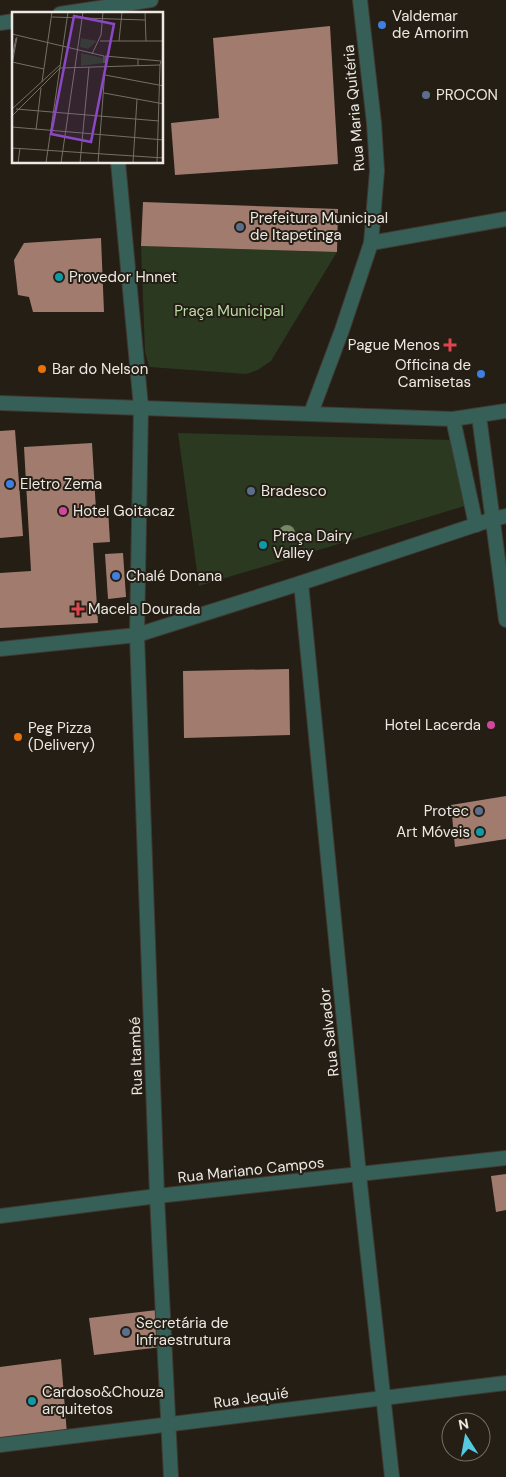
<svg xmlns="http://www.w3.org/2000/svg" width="506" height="1477" font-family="'DM Sans',sans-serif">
  <rect width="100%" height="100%" fill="#241e15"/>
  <g fill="#2a3920">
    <path d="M141,246L337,252L271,361L258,370L246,374L149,367L145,352Z"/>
    <path d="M178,433L456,440L468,505L199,586Z"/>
  </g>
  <g fill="#a27b6f">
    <path d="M330,26L338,164L175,175L171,123L219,118L213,38Z"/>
    <path d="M143,202L338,209L337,252L141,246Z"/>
    <path d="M101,238L104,312H33L29,297L18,295L14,260L24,243Z"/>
    <path d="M15,430L23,536L0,538V431Z"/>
    <path d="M92,443L96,510L108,508L110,542L93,543L98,623L0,628V573L31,571L24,447Z"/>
    <path d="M123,553L126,597L108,599L105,554Z"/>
    <path d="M289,669L290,735L184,738L183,671Z"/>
    <path d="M506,796V839L455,847L451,805Z"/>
    <path d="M506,1174V1210L496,1212L491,1176Z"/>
    <path d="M157,1310L162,1347L94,1355L89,1318Z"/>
    <path d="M61,1359L67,1434L0,1442V1367Z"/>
  </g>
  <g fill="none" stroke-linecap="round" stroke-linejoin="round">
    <g stroke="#403a32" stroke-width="16">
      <g id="minor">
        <path d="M60,14L151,0"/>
        <path d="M0,23L14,21"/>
        <path d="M118,162L141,407L137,635L157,1196L171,1477"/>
        <path d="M371,243L506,219"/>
        <path d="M0,403L453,419L476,525"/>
        <path d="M311,413L342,330L371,243L377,171L374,123L360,0"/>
        <path d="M479,416L506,620"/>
        <path d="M453,419L506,411"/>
        <path d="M301,583L359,1175L392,1477"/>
        <path d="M0,649L137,635L301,583L493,519L506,516"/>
        <path d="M0,1216L157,1196L506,1158"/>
        <path d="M0,1445L506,1383"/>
      </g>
    </g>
    <use href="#minor" stroke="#366057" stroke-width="14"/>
  </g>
  <circle fill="#788765" cx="287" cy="533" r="8"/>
  <g fill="#3f7fe0" stroke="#241e15" stroke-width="2">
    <circle cx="382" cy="25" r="5"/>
    <circle cx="481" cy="374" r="5"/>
    <circle cx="10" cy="484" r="5"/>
    <circle cx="116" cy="576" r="5"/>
  </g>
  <g fill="#5c6f8a" stroke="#241e15" stroke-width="2">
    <circle cx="426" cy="95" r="5"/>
    <circle cx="240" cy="227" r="5"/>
    <circle cx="251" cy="491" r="5"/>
    <circle cx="479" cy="811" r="5"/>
    <circle cx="126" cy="1332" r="5"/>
  </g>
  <g fill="#0f9aa8" stroke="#241e15" stroke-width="2">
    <circle cx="59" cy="277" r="5"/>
    <circle cx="263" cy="545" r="5"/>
    <circle cx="480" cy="832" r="5"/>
    <circle cx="32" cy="1401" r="5"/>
  </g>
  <g fill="#e0444e" stroke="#241e15" stroke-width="2">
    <path d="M447.5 337.5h5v5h5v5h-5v5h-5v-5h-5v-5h5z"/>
    <path d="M75.5 601.5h5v5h5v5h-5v5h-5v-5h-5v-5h5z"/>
  </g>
  <g fill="#e8710a" stroke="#241e15" stroke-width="2">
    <circle cx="42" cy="369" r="5"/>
    <circle cx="18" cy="737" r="5"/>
  </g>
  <g fill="#d1479c" stroke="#241e15" stroke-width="2">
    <circle cx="63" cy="511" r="5"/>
    <circle cx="491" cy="725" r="5"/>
  </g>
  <g text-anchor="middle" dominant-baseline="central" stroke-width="4" stroke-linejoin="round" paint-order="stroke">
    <g font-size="15" fill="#ece8e2" stroke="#241e15" text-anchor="start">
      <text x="392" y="16">Valdemar<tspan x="392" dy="17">de Amorim</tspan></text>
      <text x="436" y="95">PROCON</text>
      <text x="250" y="218">Prefeitura Municipal<tspan x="250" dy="17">de Itapetinga</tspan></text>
      <text x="69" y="277">Provedor Hnnet</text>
      <text x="440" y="345" text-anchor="end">Pague Menos</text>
      <text x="471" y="365" text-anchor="end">Officina de<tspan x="471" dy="17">Camisetas</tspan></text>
      <text x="52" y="369">Bar do Nelson</text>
      <text x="20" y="484">Eletro Zema</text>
      <text x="261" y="491">Bradesco</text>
      <text x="73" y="511">Hotel Goitacaz</text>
      <text x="273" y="536">Praça Dairy<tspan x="273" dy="17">Valley</tspan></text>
      <text x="126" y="576">Chalé Donana</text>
      <text x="88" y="609">Macela Dourada</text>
      <text x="481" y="725" text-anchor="end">Hotel Lacerda</text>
      <text x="28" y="728">Peg Pizza<tspan x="28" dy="17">(Delivery)</tspan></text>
      <text x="469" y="811" text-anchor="end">Protec</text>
      <text x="470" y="832" text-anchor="end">Art Móveis</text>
      <text x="136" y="1323">Secretária de<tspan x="136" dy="17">Infraestrutura</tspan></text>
      <text x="42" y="1392">Cardoso&amp;Chouza<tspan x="42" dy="17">arquitetos</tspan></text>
    </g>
    <g font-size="15" fill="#ece8e2" stroke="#241e15">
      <text transform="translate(354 108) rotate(-95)">Rua Maria Quitéria</text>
      <text transform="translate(329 1032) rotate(-96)">Rua Salvador</text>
      <text transform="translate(136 1056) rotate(-92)">Rua Itambé</text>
      <text transform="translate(251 1170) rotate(-6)">Rua Mariano Campos</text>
      <text transform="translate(251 1398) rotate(-8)">Rua Jequié</text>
    </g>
    <g font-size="15" fill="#bcdda6" stroke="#241e15">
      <text x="229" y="311">Praça Municipal</text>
    </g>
  </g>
  <g transform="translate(12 12)">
    <rect width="151" height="151" fill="#241e15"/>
    <path d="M69,26L85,29L76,37L68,35ZM69,41L91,46V51L69,54Z" fill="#2a3920"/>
    <path fill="none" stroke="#746f67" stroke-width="1" d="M133,0L134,29M40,5L133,8M0,22L92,44V51M88,29H152M107,29L110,0M80,42L89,23L91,0M93,44L126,47M0,46L4,26M0,50L32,57M0,53L5,25M93,63L152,74M30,70L40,0M92,81L152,92M0,97L48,53M4,97L147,109M1,103L48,56L148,53L149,49L126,47V53M0,115L152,128M24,118L29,76M0,136L152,146M6,151L8,136M34,151L56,0M49,151L71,0M68,151L77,55M86,151L94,44M121,151L125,87M145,151L148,53"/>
    <path fill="#8c48c4" fill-opacity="0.15" stroke="#8c48c4" stroke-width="2.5" d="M62,4L102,12L79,130L39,122Z"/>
    <rect width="151" height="151" fill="none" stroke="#ece8e2" stroke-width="2.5"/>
  </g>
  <g transform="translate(466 1437) rotate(349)"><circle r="24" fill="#241e15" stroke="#746f67"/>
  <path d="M0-4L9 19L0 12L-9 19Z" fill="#56c9e0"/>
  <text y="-8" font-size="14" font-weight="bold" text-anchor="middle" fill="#ece8e2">N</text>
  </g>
</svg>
